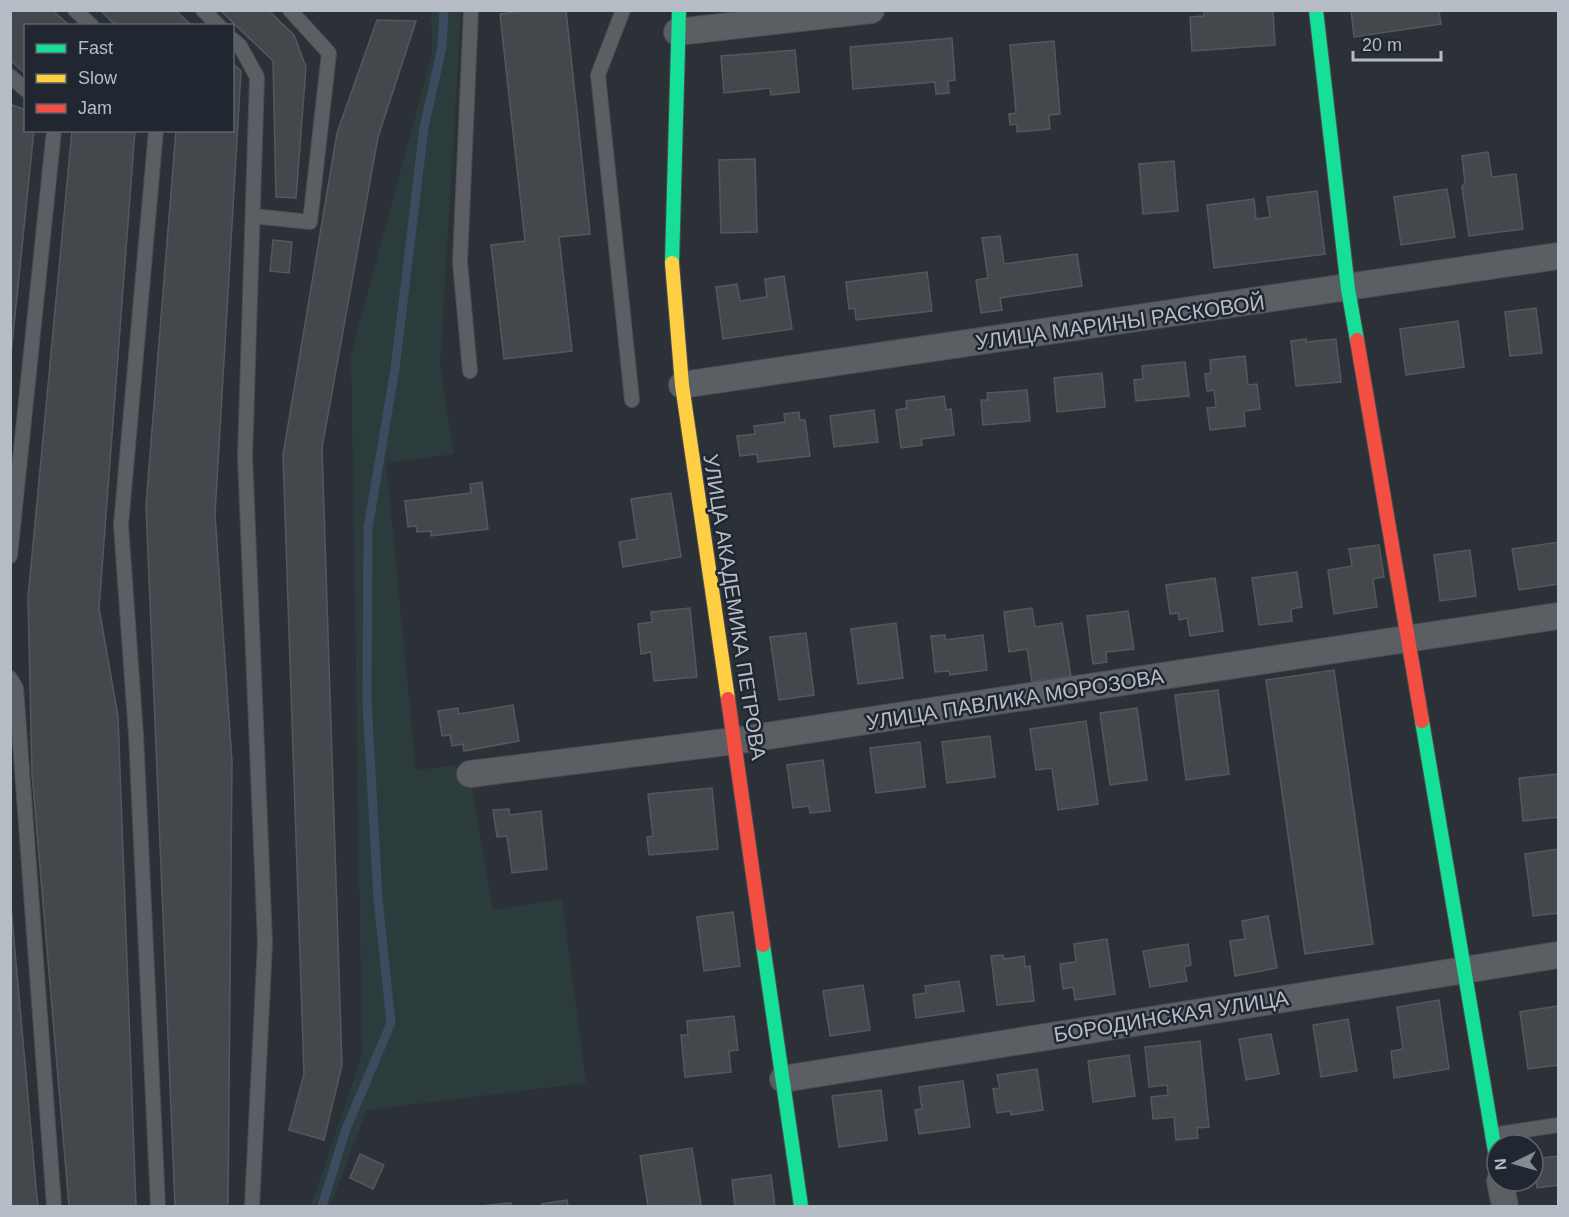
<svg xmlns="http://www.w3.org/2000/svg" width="1569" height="1217" font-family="Arial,sans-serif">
  <rect width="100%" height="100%" fill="#2c3137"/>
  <path fill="#2c3c3d" d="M431,11H461L440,366L454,454L386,463L416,770L468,764L493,910L562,899L586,1083L367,1110L330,1206H311L362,1055L351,354L432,55Z"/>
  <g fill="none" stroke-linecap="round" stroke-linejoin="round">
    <path stroke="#3d4b5e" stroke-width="9" d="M322,1206L346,1129L391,1023L378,899L367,702L368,528L395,369L424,128L442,47L444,10"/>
  </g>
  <g fill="#44484c" stroke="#53585e" stroke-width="1.5">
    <path d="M10,10H52L70,26H26V74L10,60Z"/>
    <path d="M100,10H175L192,26H116Z"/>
    <path d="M220,10H268L294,35L306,67L296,198L276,197L273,61Z"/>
    <path d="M530,10H566L590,234L559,237L572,351L504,359L491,245L525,241L500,14Z"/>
    <path d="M1204,10H1273L1275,45L1192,51L1190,17L1204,16Z"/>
    <path d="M1351,10H1448L1439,12L1441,24L1354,37Z"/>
    <path d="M377,20L416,21L378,137L322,448L342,1065L324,1140L289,1130L304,1074L283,455L337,133Z"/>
    <path d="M952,38L955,80L948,81L949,93L936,94L935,82L853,89L850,47Z"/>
    <path d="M1054,41L1060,114L1049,115L1050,129L1017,132V124L1010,125L1009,114L1016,113L1010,45Z"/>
    <path d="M795,50L799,92L771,95L770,88L724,93L721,56Z"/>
    <path d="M232,63L241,71L215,514L232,762L228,1206H175L146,505L176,130H232Z"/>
    <path d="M10,104L26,110V130H34L10,364Z"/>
    <path d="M72,130H135L99,608L118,716L136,1206H69L32,774L28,598Z"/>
    <path d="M1488,152L1492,177L1516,174L1523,229L1469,236L1462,187L1465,183L1462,156Z"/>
    <path d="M755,159L757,232L721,233L719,160Z"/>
    <path d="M1174,161L1178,211L1143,214L1139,164Z"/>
    <path d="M1447,189L1455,237L1401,245L1394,197Z"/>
    <path d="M1317,191L1325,254L1214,268L1207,205L1254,199L1256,219L1270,217L1267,197Z"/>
    <path d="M1000,236L1004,264L1077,254L1082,286L1000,298L1002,310L981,313L976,280L988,278L982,238Z"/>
    <path d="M273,240L292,242L289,273L270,271Z"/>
    <path d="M927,272L932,311L856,320L855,308L849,309L846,282Z"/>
    <path d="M784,276L792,329L723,339L716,287L737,284L740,301L767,297L765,279Z"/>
    <path d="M1536,308L1542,353L1510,356L1505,312Z"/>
    <path d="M1458,321L1464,367L1406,375L1400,329Z"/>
    <path d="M1306,339V342L1336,339L1341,382L1296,386L1291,341Z"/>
    <path d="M1245,356L1248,385L1257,384L1260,409L1244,411L1245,426L1210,430L1207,408L1216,407L1214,390L1207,391L1205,374L1211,373L1210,360Z"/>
    <path d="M1185,362L1189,396L1136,401L1134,380L1143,379L1142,366Z"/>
    <path d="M1102,373L1105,407L1057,412L1054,378Z"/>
    <path d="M1027,390L1030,421L983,425L981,400H988L987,393Z"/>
    <path d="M944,396L946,410L951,409L954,435L921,439L922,445L901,448L896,410L907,408L906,401Z"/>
    <path d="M874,410L878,442L834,447L830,416Z"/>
    <path d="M799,412L800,420H805L810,456L758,462L757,454L740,456L737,436L755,434L754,426L785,422L784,414Z"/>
    <path d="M482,482L488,529L431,536V531L417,532L416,526L408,527L405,501L471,493L470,484Z"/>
    <path d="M671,493L681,557L623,567L619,542L637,539L631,499Z"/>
    <path d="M1558,542V584L1519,590L1512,549Z"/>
    <path d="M1379,545L1384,577L1373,579L1377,607L1334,614L1328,570L1352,566L1349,549Z"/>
    <path d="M1470,550L1476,596L1440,601L1434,555Z"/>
    <path d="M1297,572L1302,607L1291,609L1292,621L1259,625L1252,578Z"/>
    <path d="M1215,578L1223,631L1190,636L1187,618L1179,620L1178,613L1170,614L1166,585Z"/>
    <path d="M690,608L697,677L654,681L651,652L641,654L638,624L652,622L651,612Z"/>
    <path d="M1032,608L1035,627L1062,623L1071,676L1032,682L1027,649L1009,652L1004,612Z"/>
    <path d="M1128,611L1134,649L1106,652L1107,662L1093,664L1087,616Z"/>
    <path d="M896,623L903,678L858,684L851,629Z"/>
    <path d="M806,633L814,695L779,700L770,637Z"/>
    <path d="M945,635V640L983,635L987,670L950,675L949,671L935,672L931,636Z"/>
    <path d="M1334,670L1373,944L1305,954L1266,680Z"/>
    <path d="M1218,690L1229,774L1186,780L1175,695Z"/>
    <path d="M513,705L519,741L464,751L463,744L452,746L450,735L442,736L438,711L458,708L459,714Z"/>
    <path d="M1137,708L1147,780L1110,785L1100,713Z"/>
    <path d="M1086,721L1098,804L1058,810L1052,768L1036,770L1030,729Z"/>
    <path d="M990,736L995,777L947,783L942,742Z"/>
    <path d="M920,742L925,787L876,793L870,748Z"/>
    <path d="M823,760L830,811L810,813L809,806L793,808L787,765Z"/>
    <path d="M1558,774V817L1523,821L1519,778Z"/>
    <path d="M712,788L718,849L649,855L647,837L653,836L648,794Z"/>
    <path d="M509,809L510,815L541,811L547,869L512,873L507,836L497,837L493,810Z"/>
    <path d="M1558,849V913L1533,916L1525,854Z"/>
    <path d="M10,895L36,1187L38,1206H10Z"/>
    <path d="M733,912L740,966L704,971L697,917Z"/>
    <path d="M1268,916L1277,968L1235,976L1230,941L1245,939L1242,921Z"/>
    <path d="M1107,939L1115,994L1075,1000L1073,987L1063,989L1060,964L1076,962L1074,944Z"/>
    <path d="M1188,944L1191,965L1184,967L1187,981L1150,987L1143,951Z"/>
    <path d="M1003,955L1004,959L1024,956L1025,967L1030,966L1034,1001L997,1005L991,956Z"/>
    <path d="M959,981L964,1011L916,1018L913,995L926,993L925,986Z"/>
    <path d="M863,985L870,1030L830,1036L823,991Z"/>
    <path d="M1439,1000L1449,1069L1394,1078L1391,1051L1403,1049L1397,1007Z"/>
    <path d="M1558,1006V1065L1528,1069L1520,1012Z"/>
    <path d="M734,1016L738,1050L729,1051L731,1072L685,1077L681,1035H688L687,1021Z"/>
    <path d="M1348,1019L1357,1071L1321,1077L1313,1025Z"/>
    <path d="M1271,1034L1279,1074L1246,1080L1239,1039Z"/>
    <path d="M1200,1041L1209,1127L1197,1128L1198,1138L1176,1140L1174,1117L1153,1119L1151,1097L1168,1095L1167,1085L1149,1087L1145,1047Z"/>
    <path d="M1129,1055L1135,1096L1093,1102L1088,1061Z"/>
    <path d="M1037,1069L1043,1110L1011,1115L1010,1111L997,1113L993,1089L1000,1088L997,1075Z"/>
    <path d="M963,1081L970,1127L919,1134L915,1110L922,1109L919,1087Z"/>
    <path d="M881,1090L887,1140L839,1147L832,1096Z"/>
    <path d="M692,1148L701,1205L648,1206L640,1156Z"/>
    <path d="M360,1154L384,1165L373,1189L350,1178Z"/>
    <path d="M1558,1156V1185L1537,1188L1533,1159Z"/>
    <path d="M771,1175L775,1206H735L732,1180Z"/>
    <path d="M567,1200L568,1206H542V1204Z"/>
    <path d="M511,1203V1206H480Z"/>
  </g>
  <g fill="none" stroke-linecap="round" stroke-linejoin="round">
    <g stroke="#4a4d52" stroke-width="16">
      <g id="lane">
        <path d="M75,10L92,26"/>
        <path d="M203,10L219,26"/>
        <path d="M623,10L598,75L632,400"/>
        <path d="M232,39L240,46L257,77L245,456L265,943L252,1206"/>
        <path d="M10,76L26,90"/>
        <path d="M156,130L121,525L136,735L158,1206"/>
        <path d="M253,216L310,222L329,53L290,10"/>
        <path d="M470,371L460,262L471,10"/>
        <path d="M10,556L54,130"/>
        <path d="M10,678L16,688L54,1206"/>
        <path d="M1492,1135L1558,1125"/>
      </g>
    </g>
    <g stroke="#4a4d52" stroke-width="28">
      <g id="street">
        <path d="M677,32L871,10"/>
        <path d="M682,385L1558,256"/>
        <path d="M470,774L734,741L1558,616"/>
        <path d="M783,1079L1558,955"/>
        <path d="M1500,1181L1505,1206"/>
      </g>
    </g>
    <g stroke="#4a4d52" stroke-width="16">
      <g id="fast">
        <path d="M1316,10L1348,289L1357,340"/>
        <path d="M672,263L679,10"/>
        <path d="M1422,721L1497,1163"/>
        <path d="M763,945L801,1206"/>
      </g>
    </g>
    <g stroke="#4a4d52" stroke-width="16">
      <path id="slow" d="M672,263L682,385L728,699"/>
    </g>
    <g stroke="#4a4d52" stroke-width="16">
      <g id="jam">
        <path d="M1357,340L1422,721"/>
        <path d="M728,699L763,945"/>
      </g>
    </g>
    <use href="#lane" stroke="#5b5f64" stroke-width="14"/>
    <use href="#street" stroke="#5b5f64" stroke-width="26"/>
    <use href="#fast" stroke="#16e098" stroke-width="14"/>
    <use href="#slow" stroke="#ffcf43" stroke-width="14"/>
    <use href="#jam" stroke="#f24e42" stroke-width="14"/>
  </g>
  <g text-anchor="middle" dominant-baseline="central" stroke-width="5" stroke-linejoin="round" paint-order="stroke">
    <g font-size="21" fill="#b6bdc6" stroke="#202730">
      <text transform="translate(1120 322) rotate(-8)">УЛИЦА МАРИНЫ РАСКОВОЙ</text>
      <text transform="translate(735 607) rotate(81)">УЛИЦА АКАДЕМИКА ПЕТРОВА</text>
      <text transform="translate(1015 699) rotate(-9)">УЛИЦА ПАВЛИКА МОРОЗОВА</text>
      <text transform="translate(1171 1016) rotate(-9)">БОРОДИНСКАЯ УЛИЦА</text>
    </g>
  </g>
  <rect width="1569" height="1217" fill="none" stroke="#b6bdc6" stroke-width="24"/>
  <rect x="24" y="24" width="210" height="108" fill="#202730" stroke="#5c636c" stroke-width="1.5"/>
  <rect x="36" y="44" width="30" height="9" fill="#16e098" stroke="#5c636c" stroke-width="1.5"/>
  <text x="78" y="54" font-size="18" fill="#b6bdc6">Fast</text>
  <rect x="36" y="74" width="30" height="9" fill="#ffcf43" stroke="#5c636c" stroke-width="1.5"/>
  <text x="78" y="84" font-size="18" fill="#b6bdc6">Slow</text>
  <rect x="36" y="104" width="30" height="9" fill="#f24e42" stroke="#5c636c" stroke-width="1.5"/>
  <text x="78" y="114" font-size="18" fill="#b6bdc6">Jam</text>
  <g transform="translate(1515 1163) rotate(265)"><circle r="28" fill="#202730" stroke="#5c636c" stroke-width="1.5"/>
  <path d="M0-4.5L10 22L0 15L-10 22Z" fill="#868c94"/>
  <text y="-9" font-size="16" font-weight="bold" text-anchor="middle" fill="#b6bdc6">N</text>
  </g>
  <path d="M1353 51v9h88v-9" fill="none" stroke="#b6bdc6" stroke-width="3"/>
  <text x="1362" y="51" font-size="18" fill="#b6bdc6" stroke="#202730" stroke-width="4.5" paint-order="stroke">20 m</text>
</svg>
